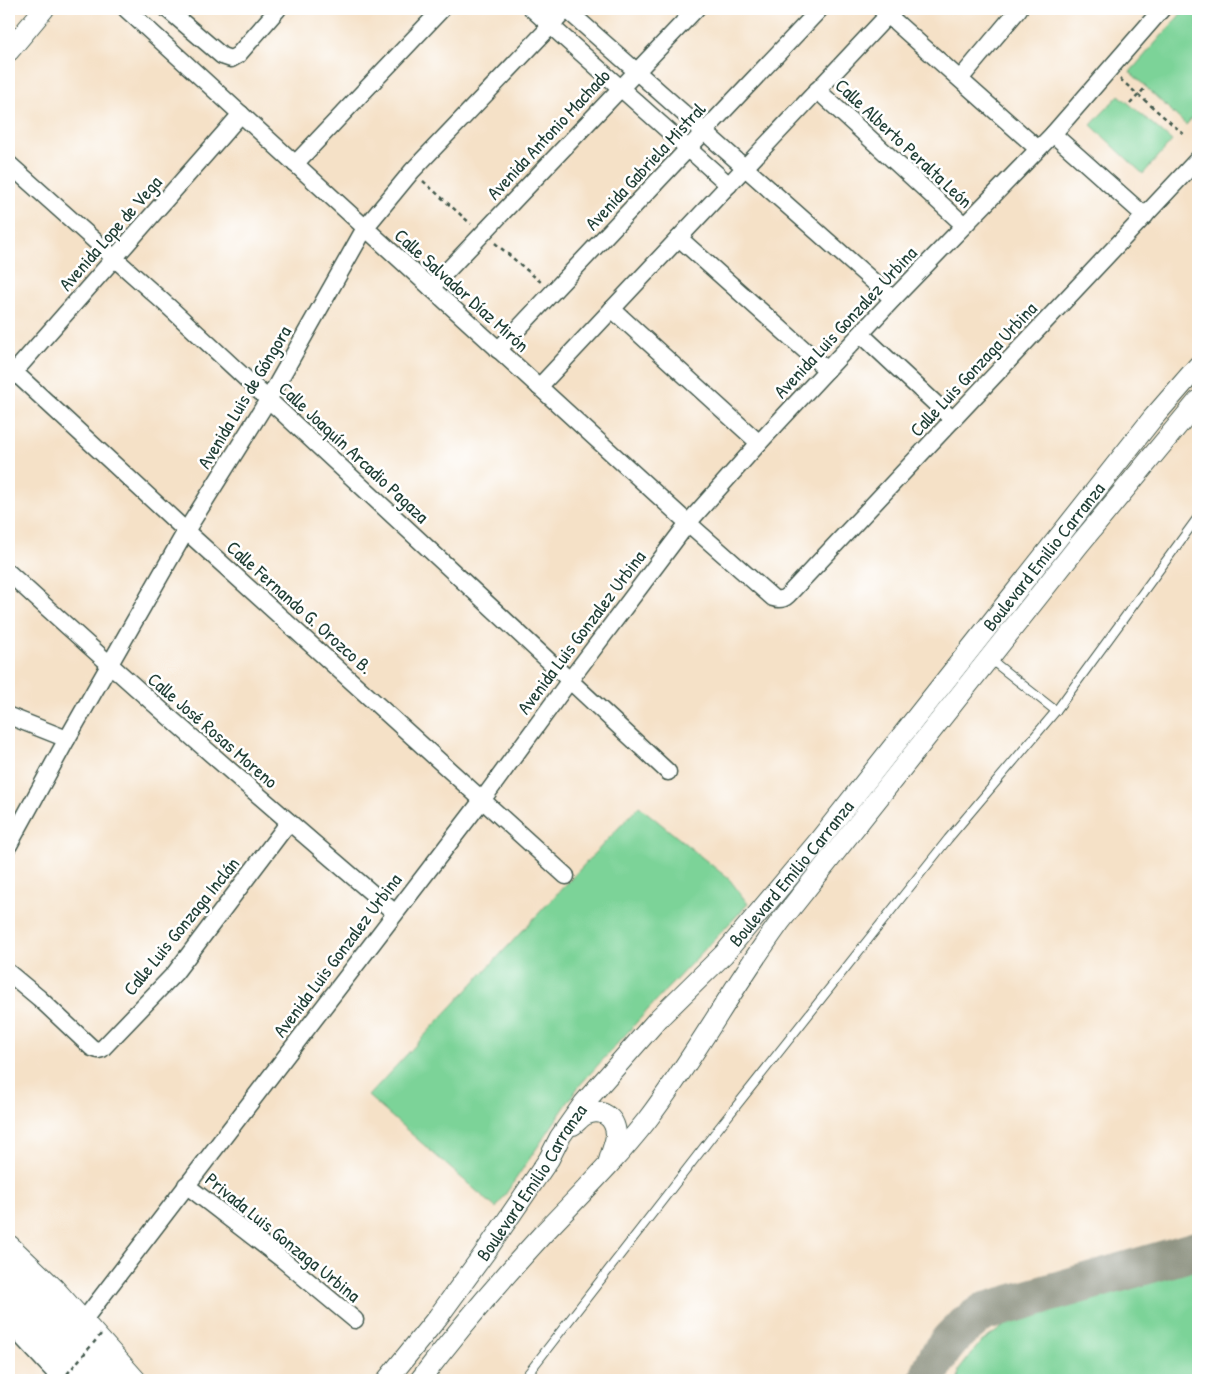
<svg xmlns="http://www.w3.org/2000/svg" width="1207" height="1389" font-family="'Patrick Hand',sans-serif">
  <rect width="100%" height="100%" fill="#fff"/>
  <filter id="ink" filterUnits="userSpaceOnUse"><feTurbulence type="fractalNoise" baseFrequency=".02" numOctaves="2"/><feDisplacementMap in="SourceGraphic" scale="10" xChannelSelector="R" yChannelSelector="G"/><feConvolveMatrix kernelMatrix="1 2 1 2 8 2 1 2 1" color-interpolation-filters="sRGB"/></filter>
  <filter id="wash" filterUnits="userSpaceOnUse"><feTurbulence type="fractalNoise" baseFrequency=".0096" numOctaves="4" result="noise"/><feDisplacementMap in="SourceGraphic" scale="20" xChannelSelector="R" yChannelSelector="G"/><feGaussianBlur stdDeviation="1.12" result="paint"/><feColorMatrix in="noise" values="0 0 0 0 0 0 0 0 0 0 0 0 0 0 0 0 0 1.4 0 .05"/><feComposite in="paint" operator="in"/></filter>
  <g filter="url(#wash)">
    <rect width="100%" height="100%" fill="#f5e1c7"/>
    <g fill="#7cd398" stroke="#4e8866">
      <path d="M1185,9H1198V111L1186,125L1130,72Z"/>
      <path d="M1119,95L1172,141L1143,174L1091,125Z"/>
      <path d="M639,806L730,880L748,904L665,991L579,1086L496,1208L368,1096Z"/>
      <path d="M1198,1264V1380H958L959,1370L980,1343L1007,1324L1098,1291Z"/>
    </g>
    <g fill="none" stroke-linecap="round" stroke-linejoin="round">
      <path stroke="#8a8f7e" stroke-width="39" d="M928,1380C937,1349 958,1329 984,1312L1198,1250"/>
    </g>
  </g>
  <g filter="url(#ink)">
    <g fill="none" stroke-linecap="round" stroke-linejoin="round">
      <g stroke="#3f564a" stroke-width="10">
        <g id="service">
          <path d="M990,659L1056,711"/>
          <path d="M523,1380L714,1134L948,839L1056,711L1198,517"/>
        </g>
      </g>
      <g stroke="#3f564a" stroke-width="19">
        <g id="minor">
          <path d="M126,9L688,523L773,598C779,600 783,600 788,595L1198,159"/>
          <path d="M167,9L222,56L231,59L238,55L278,9"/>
          <path d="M532,9L729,185"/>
          <path d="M566,9L893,299"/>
          <path d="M881,9L1038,149"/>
          <path d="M960,79L1019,9"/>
          <path d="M817,90L964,225"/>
          <path d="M1053,134L1145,216"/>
          <path d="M9,164L169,307L668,772"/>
          <path d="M295,164L442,9"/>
          <path d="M679,238L827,370"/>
          <path d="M431,288L696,9"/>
          <path d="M612,309L759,443"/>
          <path d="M861,334L953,420"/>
          <path d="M498,350L820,9"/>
          <path d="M9,367L186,531L566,876"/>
          <path d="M9,378L241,114"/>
          <path d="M539,387L888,15"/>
          <path d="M9,573C135,689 264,801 394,912"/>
          <path d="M9,716L67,739"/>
          <path d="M9,845L67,739L186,531L268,400L365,228L412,171L567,9"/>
          <path d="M9,973L39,998L92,1048L98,1050L102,1049L175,973L289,822"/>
          <path d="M186,1185L283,1260L355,1320"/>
          <path d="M83,1321L483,799L570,680L688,523L759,443L893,299L1053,134L1162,9"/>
        </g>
      </g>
      <g stroke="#3f564a" stroke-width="22">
        <g id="tertiary">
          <path d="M9,51L44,9"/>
          <path d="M573,1125C577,1122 581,1117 585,1115C601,1107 615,1117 616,1134C616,1142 611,1152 609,1161"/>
          <path d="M9,1245L54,1288L136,1380"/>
          <path d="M9,1266L28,1284L114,1380"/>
          <path id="s1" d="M387,1380L438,1317L486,1251L549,1159L560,1137L584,1103L659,1018L724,954L817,843L1152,419L1198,366"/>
          <path d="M420,1380C458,1330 499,1282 542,1235C577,1198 615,1161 647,1120C695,1057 733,986 780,922L1078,546L1198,401"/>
        </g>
      </g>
      <g stroke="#3f564a" stroke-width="25">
        <g id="secondary">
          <path d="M9,1289L54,1338L89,1380"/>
          <path d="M9,1319L66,1380"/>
        </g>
      </g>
      <g stroke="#3f564a" stroke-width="2.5" stroke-dasharray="4 4" stroke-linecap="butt">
        <path d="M1120,79L1186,136"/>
        <path d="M1130,104L1146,87"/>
        <path d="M423,181L471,224"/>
        <path d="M495,243L542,283"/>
      </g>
      <use href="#service" stroke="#fff" stroke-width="8"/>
      <use href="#minor" stroke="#fff" stroke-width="16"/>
      <use href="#tertiary" stroke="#fff" stroke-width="20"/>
      <use href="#secondary" stroke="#fff" stroke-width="22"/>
      <path stroke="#3f564a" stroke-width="2.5" stroke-dasharray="4 4" stroke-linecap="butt" d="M62,1380L102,1333"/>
    </g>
  </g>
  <g text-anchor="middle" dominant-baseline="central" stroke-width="5" stroke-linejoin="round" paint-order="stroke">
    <g font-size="19" fill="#1f3d34" stroke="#fff">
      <text transform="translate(548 134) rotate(-47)">Avenida Antonio Machado</text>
      <text transform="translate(904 143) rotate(43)">Calle Alberto Peralta León</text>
      <text transform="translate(645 166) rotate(-47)">Avenida Gabriela Mistral</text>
      <text transform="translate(110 233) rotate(-49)">Avenida Lope de Vega</text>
      <text transform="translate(462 290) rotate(42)">Calle Salvador Díaz Mirón</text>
      <text transform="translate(845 322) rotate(-47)">Avenida Luis Gonzalez Urbina</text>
      <text transform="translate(973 369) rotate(-47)">Calle Luis Gonzaga Urbina</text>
      <text transform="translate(244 397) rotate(-59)">Avenida Luis de Góngora</text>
      <text transform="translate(354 452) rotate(43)">Calle Joaquín Arcadio Pagaza</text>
      <text stroke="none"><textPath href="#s1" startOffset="1055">Boulevard Emilio Carranza</textPath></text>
      <text transform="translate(300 607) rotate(42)">Calle Fernando G. Orozco B.</text>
      <text transform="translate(581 632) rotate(-53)">Avenida Luis Gonzalez Urbina</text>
      <text transform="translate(213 730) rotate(41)">Calle José Rosas Moreno</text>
      <text stroke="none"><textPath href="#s1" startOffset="650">Boulevard Emilio Carranza</textPath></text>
      <text transform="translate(181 926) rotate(-51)">Calle Luis Gonzaga Inclán</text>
      <text transform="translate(337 955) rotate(-53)">Avenida Luis Gonzalez Urbina</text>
      <text stroke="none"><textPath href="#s1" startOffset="245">Boulevard Emilio Carranza</textPath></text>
      <text transform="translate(283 1237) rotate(39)">Privada Luis Gonzaga Urbina</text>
    </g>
  </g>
  <rect width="1207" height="1389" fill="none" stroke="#fff" stroke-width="30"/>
</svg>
